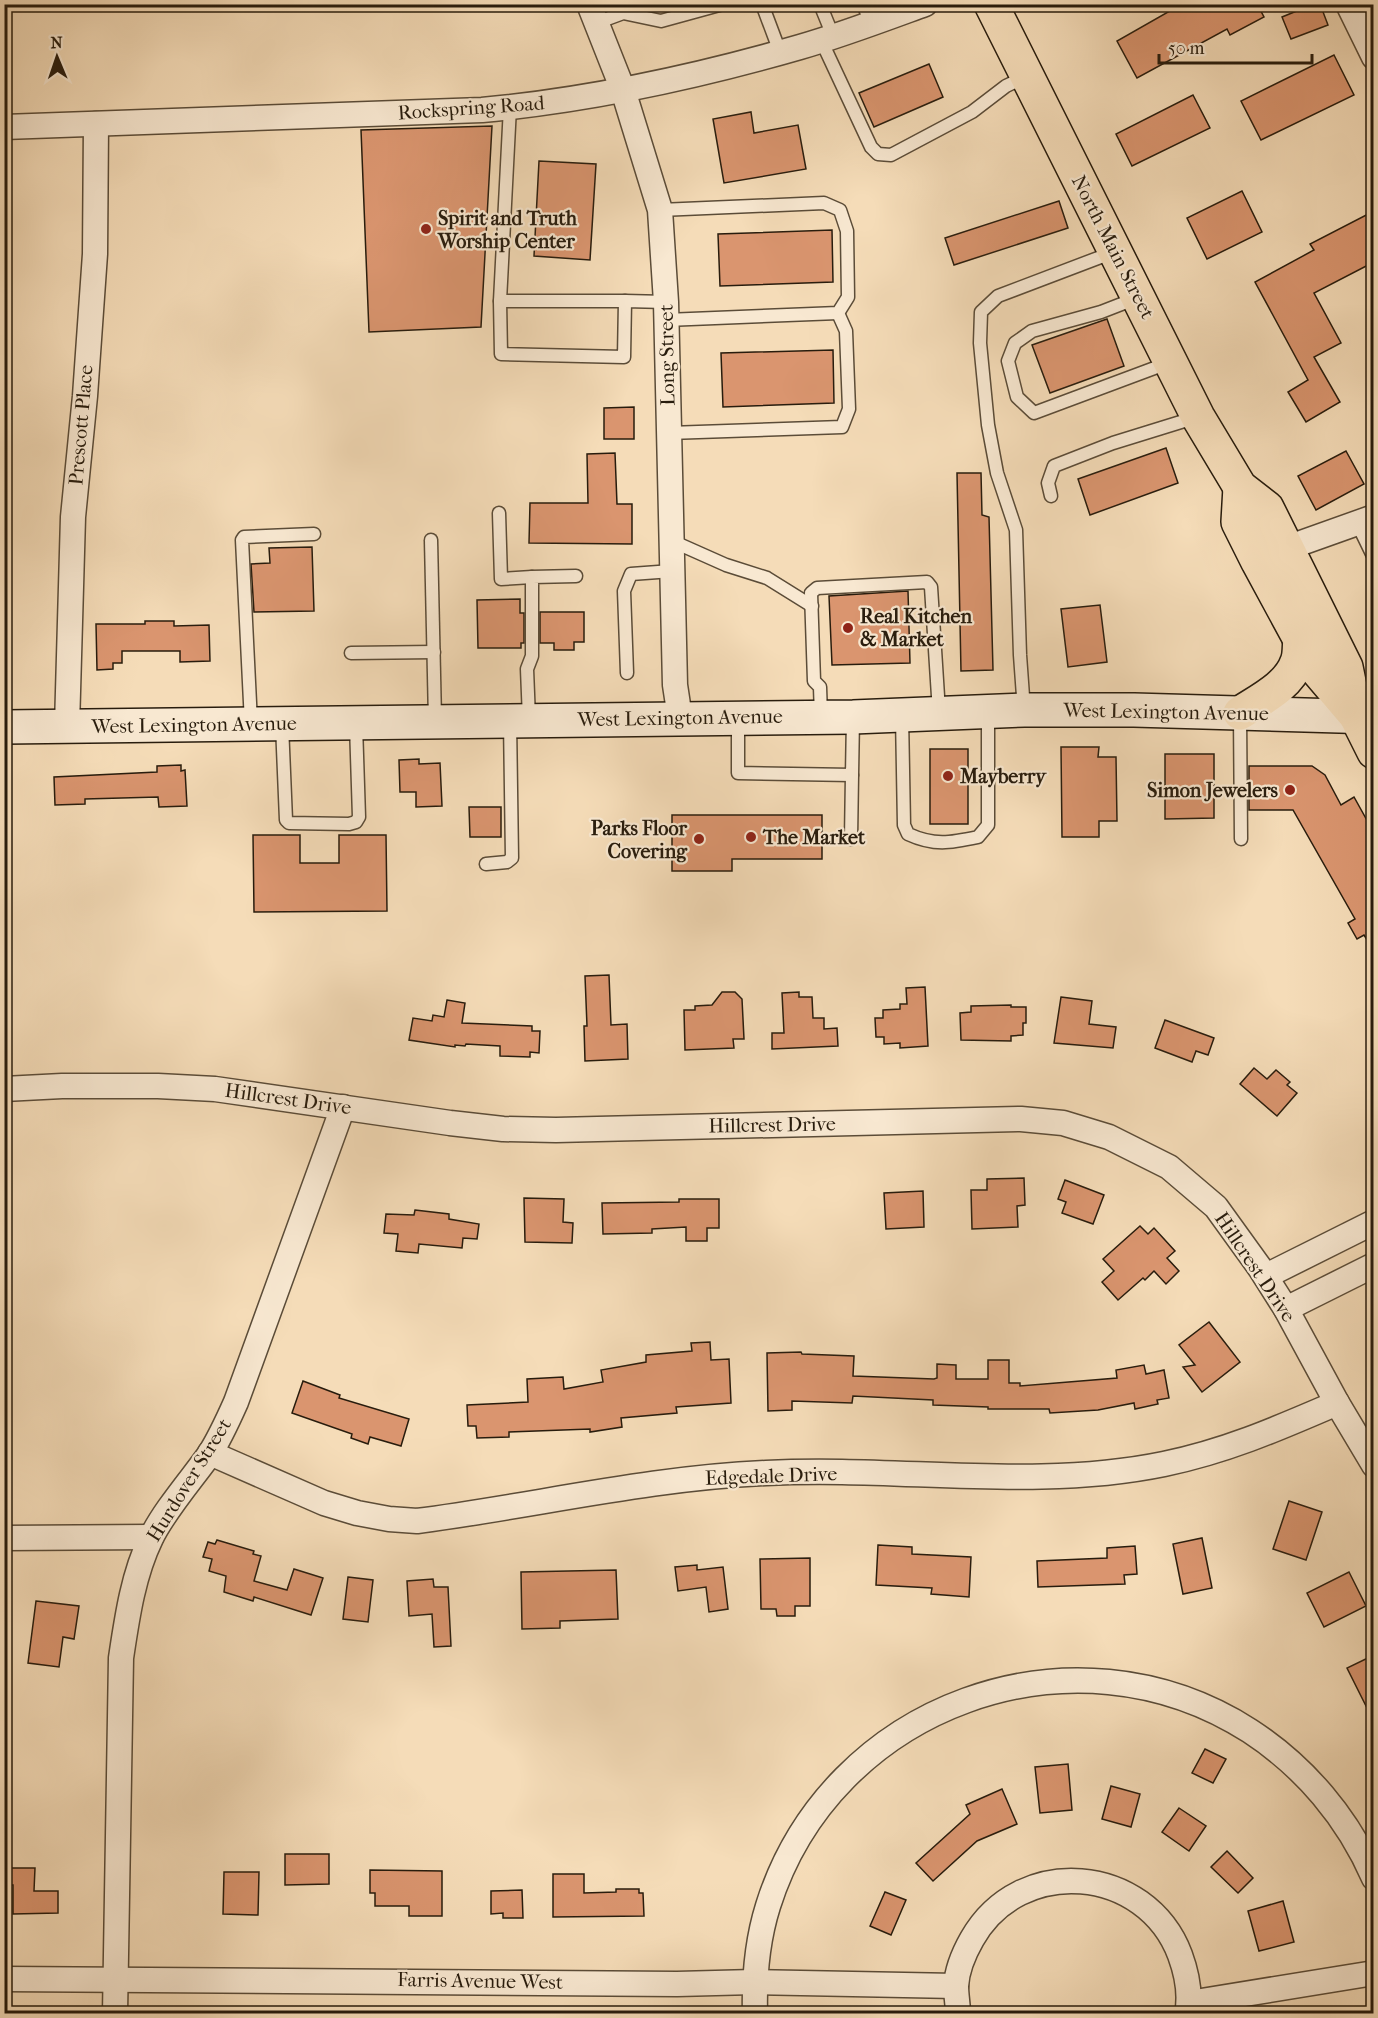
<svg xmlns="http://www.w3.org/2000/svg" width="1378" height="2018" font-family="'IM FELL French Canon',serif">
  <rect width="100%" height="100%" fill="#f5dcb8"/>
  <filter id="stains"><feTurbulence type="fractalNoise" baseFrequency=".00333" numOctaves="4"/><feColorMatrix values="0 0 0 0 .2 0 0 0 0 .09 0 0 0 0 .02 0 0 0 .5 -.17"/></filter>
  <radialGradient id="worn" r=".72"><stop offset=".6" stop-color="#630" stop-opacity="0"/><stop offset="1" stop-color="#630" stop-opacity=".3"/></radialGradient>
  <g fill="#da956f" stroke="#281c0d" stroke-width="1.5">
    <path d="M1182,4H1257L1264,17L1230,35L1227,29L1137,78L1117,41Z"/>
    <path d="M1314,4H1320L1328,25L1291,39L1282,17Z"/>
    <path d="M1334,55L1354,95L1261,140L1241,101Z"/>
    <path d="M929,64L943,97L874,127L859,93Z"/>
    <path d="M1193,95L1210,128L1132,166L1116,134Z"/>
    <path d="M751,112L754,133L798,125L806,169L724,183L713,119Z"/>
    <path d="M492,126L481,327L369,332L361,130Z"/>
    <path d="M539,161L596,164L590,260L534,256Z"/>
    <path d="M1242,191L1262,232L1207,259L1187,218Z"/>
    <path d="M1059,201L1068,228L954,265L945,238Z"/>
    <path d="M1374,211V262L1314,293L1341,343L1314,357L1340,402L1306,422L1288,392L1308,380L1255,282L1314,250L1310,244Z"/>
    <path d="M832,230L833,282L720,286L718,234Z"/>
    <path d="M1107,319L1124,366L1050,393L1032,345Z"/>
    <path d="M833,350L834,403L723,407L721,353Z"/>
    <path d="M634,407V439H604V408Z"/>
    <path d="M1166,448L1178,483L1090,515L1078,479Z"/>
    <path d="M1346,451L1364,484L1316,510L1298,476Z"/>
    <path d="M615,453L617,504H632V544L529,543L530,503H588L587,454Z"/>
    <path d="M957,473H981L982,515L989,517L993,670L961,671Z"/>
    <path d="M312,547L314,611L254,612L251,564L270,563L269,548Z"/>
    <path d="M908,591L910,663L832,665L829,596Z"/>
    <path d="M520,599V613H524V643H521V648H478L477,600Z"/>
    <path d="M1100,605L1107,662L1068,667L1061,609Z"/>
    <path d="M540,612H584V642H574V650H554V643H540Z"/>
    <path d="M145,621H174V626L209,625L210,661L180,662V651H122V663H113V669L97,670L96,624H145Z"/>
    <path d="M1061,747H1099L1098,757H1116L1117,821H1099V837H1062Z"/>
    <rect x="930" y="749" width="38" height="75"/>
    <path d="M1165,754H1214V818L1165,819Z"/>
    <path d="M419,759V764L440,763L442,806L416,807V792H400L399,760Z"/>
    <path d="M181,765V771L185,770L187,806L159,807L158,797L85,799V804L55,805L54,777L157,772V766Z"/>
    <path d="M1249,766H1312L1325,775L1341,805L1354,797L1374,833V951L1364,935L1357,939L1348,923L1355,919L1293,810H1249Z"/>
    <path d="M469,807H501V837H470Z"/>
    <path d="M672,815H822V859H732V871H672Z"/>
    <path d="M253,835H300V863H339V835H386L387,911L254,912Z"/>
    <path d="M609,975L611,1025L627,1024L628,1059L585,1061L584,1026H587L585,976Z"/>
    <path d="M925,987L928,1046L900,1048V1043L884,1044V1037H876L875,1018H883V1010L900,1009V1004H907L906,988Z"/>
    <path d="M722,992H735L742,999L744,1039H733L734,1048L685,1050L684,1010H695V1006L712,1005Z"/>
    <path d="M799,992V997H812L813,1018H824V1029L837,1028L838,1046L772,1049V1033H784L782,993Z"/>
    <path d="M1061,997L1092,1001L1089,1024L1116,1027L1113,1048L1054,1043Z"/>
    <path d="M447,1000L465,1003L462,1023L532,1026V1031H540L539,1053L530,1052V1057L500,1056V1046L466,1044L465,1046L455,1045V1047L409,1040L413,1018L432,1021L433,1015L444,1017Z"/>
    <path d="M1011,1005V1007H1026V1023H1023V1035L1011,1036V1041L961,1040L960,1013L971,1012V1006Z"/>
    <path d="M1165,1020L1214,1038L1208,1055L1196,1051L1192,1062L1155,1048Z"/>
    <path d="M1254,1068L1267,1079L1276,1070L1290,1082L1287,1085L1297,1093L1277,1116L1240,1084Z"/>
    <path d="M1024,1178L1025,1205L1017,1206L1018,1227L972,1229L971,1190H987V1179Z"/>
    <path d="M1065,1180L1104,1195L1093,1224L1062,1213L1066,1202L1058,1199Z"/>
    <path d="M923,1191L924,1227L886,1229L884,1193Z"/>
    <path d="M524,1198L564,1199L563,1222L573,1223L572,1243L525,1242Z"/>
    <path d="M679,1199H719V1228H707V1241H686V1227L652,1229V1233L603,1234L602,1203L679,1202Z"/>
    <path d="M415,1210L449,1214V1219L479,1224L477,1239L463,1238L462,1248L419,1244L418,1253L396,1251L398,1234L384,1233L386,1214L414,1215Z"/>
    <path d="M1140,1226L1148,1234L1154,1228L1175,1251L1167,1258L1179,1271L1166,1284L1154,1271L1145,1280L1143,1278L1118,1300L1102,1282L1114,1271L1103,1259Z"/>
    <path d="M1209,1322L1240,1362L1202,1392L1183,1367L1195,1365L1179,1345Z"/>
    <path d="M710,1342L711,1360L729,1359L731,1403L676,1407L677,1413L621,1418L622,1427L590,1432V1429L509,1432V1437L477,1438L476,1426H468L467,1405L528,1402L527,1379L563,1377L564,1389L603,1382L601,1370L646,1362V1355L692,1351L691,1343Z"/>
    <path d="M801,1352L802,1354L854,1356L853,1376L934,1379L937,1378V1364L956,1365V1379H988V1360H1009V1383H1020V1386L1117,1378L1116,1370L1144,1365L1146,1374L1164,1370L1169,1398L1157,1400L1158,1404L1135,1409L1134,1403L1098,1410L1050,1413L1049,1409H988V1407L933,1405V1400L853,1396L852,1403L792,1401V1410L768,1411L767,1353Z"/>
    <path d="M303,1381L340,1395L339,1398L409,1419L401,1446L370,1437L368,1444L351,1438L352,1434L292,1413Z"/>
    <path d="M1289,1501L1322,1512L1306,1560L1273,1549Z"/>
    <path d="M1202,1538L1212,1588L1183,1594L1173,1544Z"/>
    <path d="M217,1540L254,1551L253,1554L261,1556L254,1581L287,1590L294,1569L323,1578L311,1615L254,1597L253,1601L224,1592L226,1576L209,1571L212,1559L203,1557L208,1542L215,1544Z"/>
    <path d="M878,1545L912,1547V1554L971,1557L969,1597L931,1594L932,1588L876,1585Z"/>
    <path d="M1135,1546L1137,1574L1124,1575L1125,1584L1038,1587L1037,1561L1107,1558V1548Z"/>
    <path d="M810,1558V1606H795V1616H777L776,1609H761L760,1559Z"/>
    <path d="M697,1565V1570L723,1567L728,1609L709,1612L706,1587L678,1591L675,1567Z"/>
    <path d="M616,1570L618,1619L560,1621V1628L522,1629L521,1572Z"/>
    <path d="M1349,1572L1366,1606L1324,1627L1307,1593Z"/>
    <path d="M348,1577L373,1580L368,1622L343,1619Z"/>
    <path d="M433,1579L434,1587H448L451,1646L434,1647L432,1614L409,1616L407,1581Z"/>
    <path d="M36,1601L79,1606L74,1639L63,1637L59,1667L28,1663Z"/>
    <path d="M1374,1655V1722L1347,1668Z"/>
    <path d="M1205,1749L1226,1759L1213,1783L1192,1773Z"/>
    <path d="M1068,1764L1072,1810L1040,1813L1035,1767Z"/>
    <path d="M1111,1786L1140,1794L1131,1827L1102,1819Z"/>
    <path d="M1002,1789L1017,1824L977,1841L933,1881L916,1863L970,1814L966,1805Z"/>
    <path d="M1179,1808L1206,1826L1189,1851L1162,1832Z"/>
    <path d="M1227,1851L1253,1878L1238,1893L1211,1867Z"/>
    <path d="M285,1854H329V1884L285,1885Z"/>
    <path d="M5,1868H35L34,1891H58V1913L13,1914V1885H5Z"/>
    <path d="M370,1870L442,1871V1916H409V1906H375V1893H370Z"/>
    <path d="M224,1872H259L258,1915L223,1914Z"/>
    <path d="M553,1874H584V1893L616,1892V1889H639V1893H643L644,1916L553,1917Z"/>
    <path d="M522,1890L523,1918H503V1913L491,1914V1891Z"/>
    <path d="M885,1892L906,1900L891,1935L870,1926Z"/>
    <path d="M1283,1901L1294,1942L1259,1951L1248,1911Z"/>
  </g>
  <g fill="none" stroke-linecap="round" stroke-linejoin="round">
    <g stroke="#5b4c38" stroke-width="15">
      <g id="lane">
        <path d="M762,4L780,52"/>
        <path d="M820,4L833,36"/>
        <path d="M863,4L871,23"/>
        <path d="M596,23L623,13L661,21L723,4"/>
        <path d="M821,40L871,147L878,154L891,155L972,112L1006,86L1025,77"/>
        <path d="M510,107L500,301L501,354L624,357L625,301L666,302"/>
        <path d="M660,210L824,203L840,210L847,231L848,297L838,313L666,320"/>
        <path d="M1137,298L1101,312L1032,331L1015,343L1008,361L1017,397L1034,413L1168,363"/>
        <path d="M500,301H625"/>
        <path d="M669,433L842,427L849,409L846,331L838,313"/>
        <path d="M1051,496L1048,483L1054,466L1113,443L1197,417"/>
        <path d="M499,513L501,579L532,577"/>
        <path d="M1357,523L1374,558"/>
        <path d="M431,540L435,720"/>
        <path d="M672,541L726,565L767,578L812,606"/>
        <path d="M351,653L434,652"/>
        <path d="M627,673L624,591L631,574L672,571"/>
        <path d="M1024,710L1020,655L1016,530L997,473L988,425L980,343L981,312L998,296L1114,252"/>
        <path d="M1240,714L1241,839"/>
        <path d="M821,716L820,687L814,681L811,593L817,588L927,582L931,587L939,712"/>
        <path d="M902,716L904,825L908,834C934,846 950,843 978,837L988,825V713"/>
        <path d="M529,719L527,669L532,656V577L576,576"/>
        <path d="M738,719V773L852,775L853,718"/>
        <path d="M251,723L242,540L244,537L314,534"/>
        <path d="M282,725L286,820L289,823L349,824L356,822L359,817L356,725"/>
        <path d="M851,839L852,775"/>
        <path d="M486,864L507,862L512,858L510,721"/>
      </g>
    </g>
    <g stroke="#5b4c38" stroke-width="27">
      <g id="street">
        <path d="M589,4L623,90L660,210L666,302L675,685L680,718"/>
        <path d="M1348,4L1374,57"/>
        <path d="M4,127L482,110C590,100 696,77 800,47C842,35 884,19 925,4"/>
        <path d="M1287,548L1374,517"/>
        <path d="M67,726L73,517L85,396L95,254L96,124"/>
        <path d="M4,1089L62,1086H158L215,1089L450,1123L503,1129L556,1130L1021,1119L1063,1123L1109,1137L1169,1167L1216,1207L1260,1268L1286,1309L1337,1403L1374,1465"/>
        <path d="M1266,1276L1374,1222"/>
        <path d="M1286,1309L1374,1265"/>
        <path d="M210,1453L324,1503L357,1513L389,1519L417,1521C533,1506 649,1478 766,1473C899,1466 1033,1491 1164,1464C1227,1451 1279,1428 1337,1403"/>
        <path d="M4,1538L151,1537"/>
        <path d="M4,1979L677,1984L754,1982L956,1986"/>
        <path d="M1189,2003L1374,1973"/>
        <path d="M115,2014L121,1658C127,1618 133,1575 151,1538C164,1511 191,1480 209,1455C220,1438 228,1420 236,1402L343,1107"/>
        <path d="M755,2014C754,1977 757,1941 768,1906C831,1705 1073,1617 1250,1731C1305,1767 1348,1818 1374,1878"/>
        <path d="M958,2014C958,2005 956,1995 956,1986C957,1969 964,1953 972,1939C1020,1854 1146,1865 1180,1955C1187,1974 1191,1994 1187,2014"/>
      </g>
    </g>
    <g stroke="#281c0d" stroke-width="36">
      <path id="secondary" d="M4,727L853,717L1024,710H1134L1374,717"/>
    </g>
    <g stroke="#281c0d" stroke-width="36">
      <g id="primary">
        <path d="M991,4L1198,417L1240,487L1267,508L1346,667L1356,716"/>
        <path d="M1240,487L1238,522L1258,562L1316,669L1356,716L1374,752"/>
        <path d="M1240,713C1260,700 1289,686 1297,662C1300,655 1299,646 1300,638"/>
      </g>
    </g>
    <use href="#lane" stroke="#f8e8d1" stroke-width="12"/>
    <use href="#street" stroke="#f8e8d1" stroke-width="24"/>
    <use href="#secondary" stroke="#f8e8d1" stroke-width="33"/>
    <use href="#primary" stroke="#f5dcb8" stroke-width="33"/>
  </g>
  <g fill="#8f2418" stroke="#f8e8d1" stroke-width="2">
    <circle cx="426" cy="229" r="6"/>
    <circle cx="848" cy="628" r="6"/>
    <circle cx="948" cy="776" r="6"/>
    <circle cx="1290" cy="790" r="6"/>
    <circle cx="751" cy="837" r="6"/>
    <circle cx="699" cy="839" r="6"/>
  </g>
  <g text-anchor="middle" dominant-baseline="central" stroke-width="4.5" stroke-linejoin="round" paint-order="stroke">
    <g font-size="20" fill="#281c0d" stroke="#f8e8d1">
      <text transform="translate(471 108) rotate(-4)">Rockspring Road</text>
      <text transform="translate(1113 247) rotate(63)">North Main Street</text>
      <text transform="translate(667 355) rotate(-91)">Long Street</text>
      <text transform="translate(81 425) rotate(-85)">Prescott Place</text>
      <text transform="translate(1166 712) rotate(1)">West Lexington Avenue</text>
      <text transform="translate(680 718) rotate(-1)">West Lexington Avenue</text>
      <text transform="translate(194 725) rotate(-1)">West Lexington Avenue</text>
      <text transform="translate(288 1099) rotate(8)">Hillcrest Drive</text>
      <text transform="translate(772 1125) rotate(-1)">Hillcrest Drive</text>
      <text transform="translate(1255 1267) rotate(56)">Hillcrest Drive</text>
      <text transform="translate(771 1476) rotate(-2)">Edgedale Drive</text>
      <text transform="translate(189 1480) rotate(-58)">Hurdover Street</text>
      <text transform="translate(480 1981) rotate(1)">Farris Avenue West</text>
    </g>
    <g font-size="20" font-weight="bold" fill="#281c0d" stroke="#f8e8d1" text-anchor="start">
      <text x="438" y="218">Spirit and Truth<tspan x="438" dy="23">Worship Center</tspan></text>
      <text x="860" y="616">Real Kitchen<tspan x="860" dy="23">&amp; Market</tspan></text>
      <text x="960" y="776">Mayberry</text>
      <text x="1278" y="790" text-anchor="end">Simon Jewelers</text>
      <text x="687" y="828" text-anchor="end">Parks Floor<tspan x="687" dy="23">Covering</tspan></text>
      <text x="763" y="837">The Market</text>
    </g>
  </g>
  <rect width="1378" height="2018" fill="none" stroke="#f5dcb8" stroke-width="24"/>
  <rect x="6" y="6" width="1366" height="2006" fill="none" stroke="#281c0d" stroke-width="3"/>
  <rect x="12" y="12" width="1354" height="1994" fill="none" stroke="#281c0d" stroke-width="1.5"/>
  <g transform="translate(57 57) rotate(358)" stroke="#f8e8d1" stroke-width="4.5" paint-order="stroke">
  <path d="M0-4.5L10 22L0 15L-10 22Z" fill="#281c0d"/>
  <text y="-9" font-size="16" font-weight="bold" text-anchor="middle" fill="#281c0d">N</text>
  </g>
  <path d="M1159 54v9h153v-9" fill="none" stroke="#281c0d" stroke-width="3"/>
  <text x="1168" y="54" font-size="18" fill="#281c0d" stroke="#f8e8d1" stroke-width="4.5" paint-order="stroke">50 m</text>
  <rect width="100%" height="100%" filter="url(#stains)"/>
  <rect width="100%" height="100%" fill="url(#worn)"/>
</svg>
